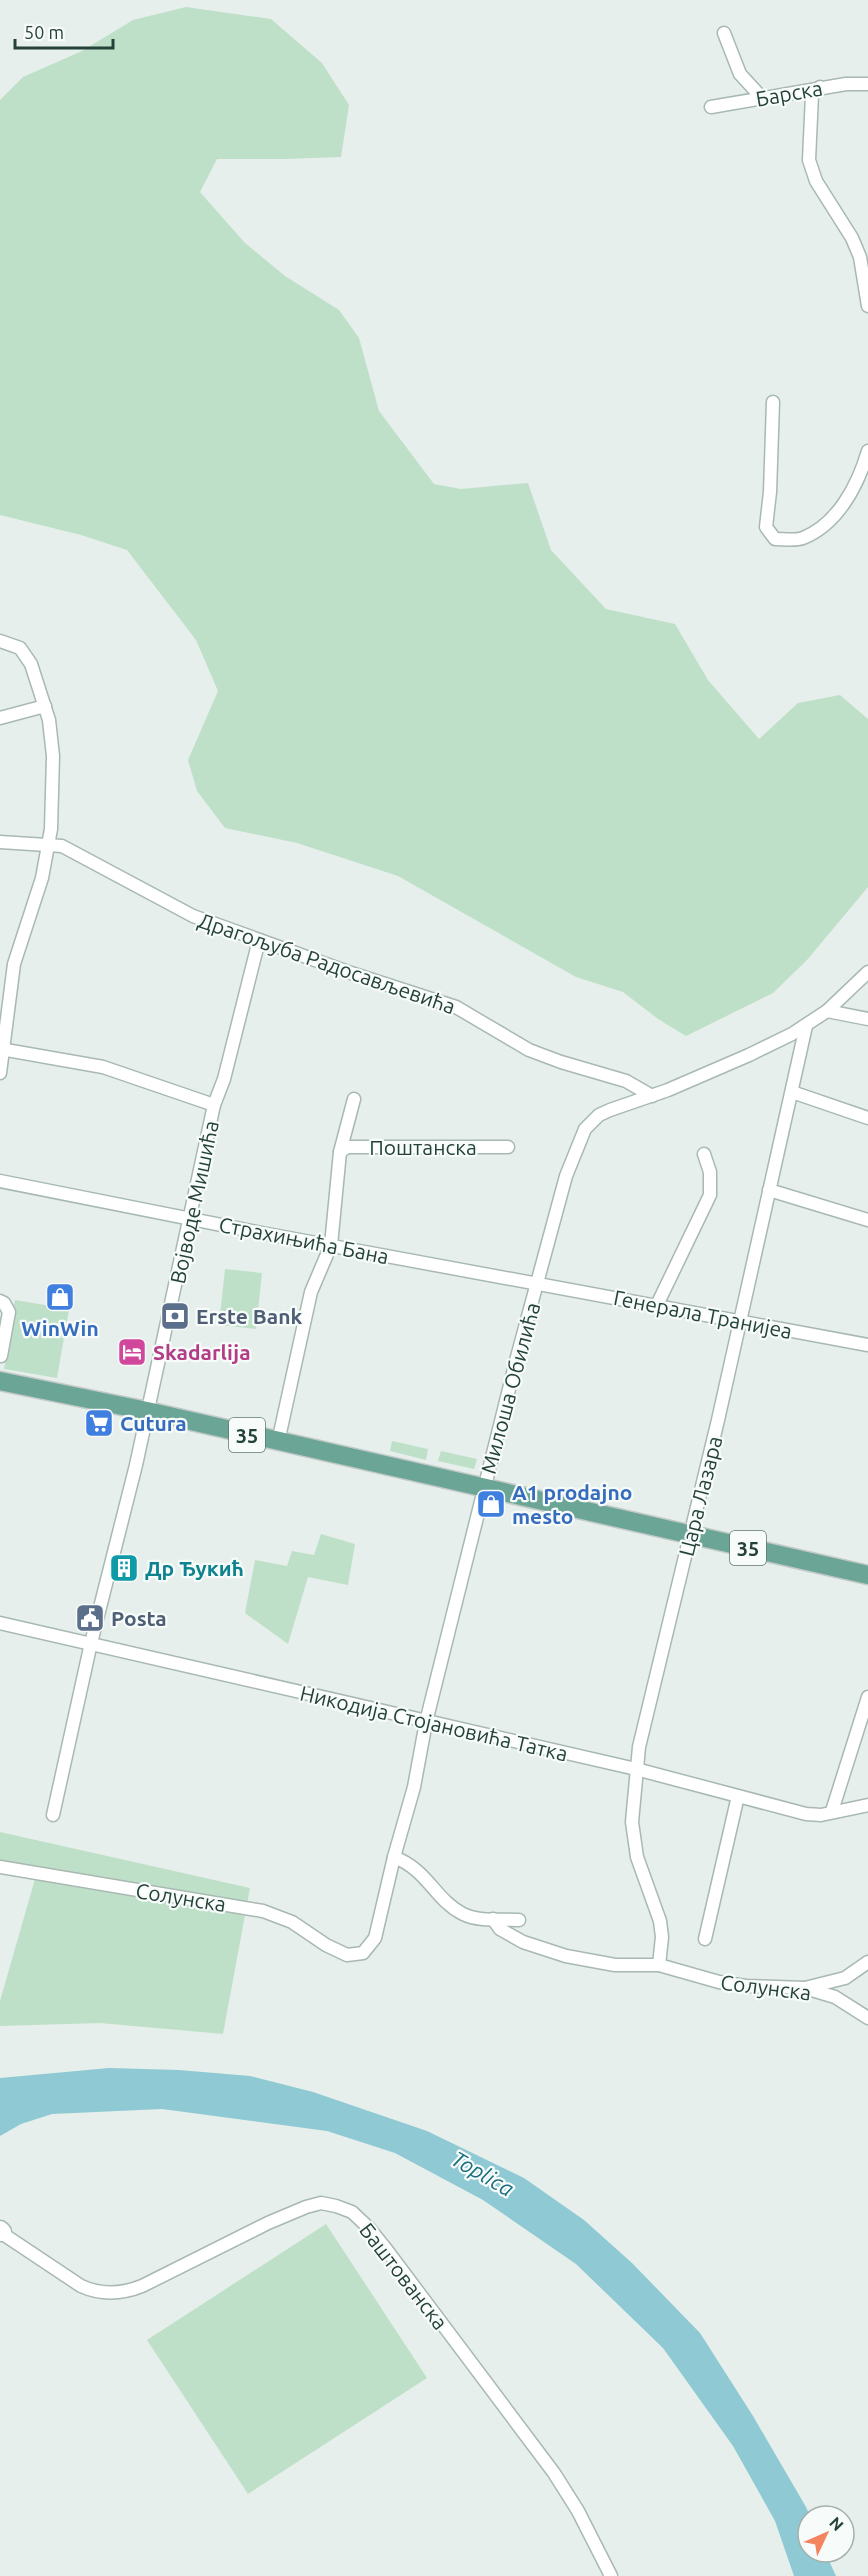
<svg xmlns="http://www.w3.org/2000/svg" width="868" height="2576" font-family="Ubuntu,sans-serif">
  <rect width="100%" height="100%" fill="#e6efeb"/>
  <g fill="#bfe0c8">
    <path d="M186,7L271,19L322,63L349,105L341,157L285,159H217L200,192L245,243L285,276L339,310L359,338L379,411L434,484L461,489L528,483L551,550L606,609L675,624L708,680L759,739L798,703L840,695L868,719V887L807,960L773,993L686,1036L658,1019L623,992L576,977L398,876L297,843L225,828L197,791L188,760L218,691L196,640L127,550L81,535L0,515V100L23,77L82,51L133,20Z"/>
    <path d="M225,1269L262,1273L256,1329L219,1325Z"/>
    <path d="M15,1300L69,1309L57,1378L4,1369Z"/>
    <path d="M392,1441L428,1449L426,1460L390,1451Z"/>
    <path d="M441,1451L477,1459L474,1469L438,1461Z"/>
    <path d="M321,1534L355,1544L348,1585L308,1577L288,1644L245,1613L255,1560L287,1566L292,1551L314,1555Z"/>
    <path d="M0,1832L250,1888L223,2034L100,2023L0,2026V2001L35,1879L0,1863Z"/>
    <path d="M326,2224L427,2378L248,2494L147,2340Z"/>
  </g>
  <path fill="#8ec9d4" d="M109,2068L179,2070L250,2076L313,2092L427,2131L524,2178L584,2220L632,2263L700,2333L753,2416L806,2507L810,2516L808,2552H825L836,2576H794L775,2521L733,2446L663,2348L576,2264L483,2200L395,2153L327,2131L162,2109L52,2114L21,2124L0,2136V2078Z"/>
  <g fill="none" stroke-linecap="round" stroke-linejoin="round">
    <g stroke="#a8b8b2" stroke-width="15">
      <g id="street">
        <path d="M724,33L740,74L762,98"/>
        <path d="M820,87L812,95L809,160L816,181L852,238L860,257L868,306"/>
        <path d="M711,107L846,84H868"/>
        <path d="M773,402L770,492L766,527L775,539C784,539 795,541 803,538C838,524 858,485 868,451"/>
        <path d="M0,641L20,648L31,664L49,720L53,756L51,829L42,878L14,964L0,1073"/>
        <path d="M0,718L45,706"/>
        <path d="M0,842L62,846L193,916L351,973L456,1007L529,1050L561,1062L626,1081L652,1096"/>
        <path d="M827,1011L868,1019"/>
        <path d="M0,1049L103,1067L214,1105"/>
        <path d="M792,1092L868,1118"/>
        <path d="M340,1152L347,1147H508"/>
        <path d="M0,1181L262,1233L868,1345"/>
        <path d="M769,1190L868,1220"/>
        <path d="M0,1301L4,1303L9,1312L1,1356"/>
        <path d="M656,1307L710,1195V1172L704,1154"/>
        <path d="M278,1442L311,1292L331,1245L340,1152L354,1099"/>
        <path d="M0,1623L636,1769L806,1814L821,1815L868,1805"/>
        <path d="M832,1811L868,1697"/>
        <path d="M53,1815L91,1643L136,1465L214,1105L224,1079L259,940"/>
        <path d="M394,1857C428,1870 435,1900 463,1914C479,1922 502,1919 519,1920"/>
        <path d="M0,1867L263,1911L292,1922L326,1945L347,1955L363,1953L375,1938L394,1857L414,1787L426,1722L517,1357L566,1176L585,1129L599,1115L610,1110L668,1090L749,1055L792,1034L827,1011L868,972"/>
        <path d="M493,1919L500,1929L523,1942L566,1956L615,1965H659L719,1982L746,1986L805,1988L835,1997L868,2018"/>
        <path d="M705,1939L738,1796"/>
        <path d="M659,1965L662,1937L660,1921L637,1857L632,1822L639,1747L718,1420L806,1026"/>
        <path d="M805,1988L845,1978L868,1962"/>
        <path d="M0,2232L81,2286C101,2295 122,2294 142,2286L268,2223L306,2207L321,2203L336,2206L352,2212L369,2228L386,2249L554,2473L578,2511L611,2576"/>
      </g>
    </g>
    <g stroke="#a4bbb3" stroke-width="21">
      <path id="secondary" d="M0,2230L2,2232"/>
    </g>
    <g stroke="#c2cac8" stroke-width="21">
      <path id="primary" d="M0,1381L147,1411L868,1575"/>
    </g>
    <use href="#street" stroke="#fff" stroke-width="12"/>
    <use href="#secondary" stroke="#fff" stroke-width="18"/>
    <use href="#primary" stroke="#6aa596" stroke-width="18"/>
  </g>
  <defs>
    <g id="shop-square" transform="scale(1.5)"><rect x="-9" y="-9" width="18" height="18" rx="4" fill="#3f7fe0" stroke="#f7fbf9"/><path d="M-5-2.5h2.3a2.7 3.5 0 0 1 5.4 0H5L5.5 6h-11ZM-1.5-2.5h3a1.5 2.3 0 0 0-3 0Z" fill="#fff"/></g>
    <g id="bank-square" transform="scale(1.5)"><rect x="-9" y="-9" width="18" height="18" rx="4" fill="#5c6f8a" stroke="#f7fbf9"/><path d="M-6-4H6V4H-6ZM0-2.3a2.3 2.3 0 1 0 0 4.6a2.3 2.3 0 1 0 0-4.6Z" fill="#fff"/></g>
    <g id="hotel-square" transform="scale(1.5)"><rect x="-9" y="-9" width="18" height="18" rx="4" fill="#d1479c" stroke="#f7fbf9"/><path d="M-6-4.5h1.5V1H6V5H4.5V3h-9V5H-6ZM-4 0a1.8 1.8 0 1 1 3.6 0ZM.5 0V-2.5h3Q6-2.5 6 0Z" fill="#fff"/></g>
    <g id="supermarket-square" transform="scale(1.5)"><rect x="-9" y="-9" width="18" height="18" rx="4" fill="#3f7fe0" stroke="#f7fbf9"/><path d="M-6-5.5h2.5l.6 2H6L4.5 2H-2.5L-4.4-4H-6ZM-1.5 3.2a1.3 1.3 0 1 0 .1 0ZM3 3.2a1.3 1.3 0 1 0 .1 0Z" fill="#fff"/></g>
    <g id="building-square" transform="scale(1.5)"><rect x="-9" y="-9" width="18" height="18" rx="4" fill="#0f9aa8" stroke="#f7fbf9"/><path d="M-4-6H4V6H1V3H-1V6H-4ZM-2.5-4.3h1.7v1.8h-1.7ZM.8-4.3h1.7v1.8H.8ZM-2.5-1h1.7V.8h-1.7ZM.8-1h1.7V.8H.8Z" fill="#fff"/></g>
    <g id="civic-square" transform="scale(1.5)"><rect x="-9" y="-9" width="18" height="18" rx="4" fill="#5c6f8a" stroke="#f7fbf9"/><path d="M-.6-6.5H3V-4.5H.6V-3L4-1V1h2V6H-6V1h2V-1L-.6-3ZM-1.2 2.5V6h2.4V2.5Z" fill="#fff"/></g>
  </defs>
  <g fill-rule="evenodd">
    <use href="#shop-square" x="60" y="1297"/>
    <use href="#bank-square" x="175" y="1316"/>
    <use href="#hotel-square" x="132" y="1352"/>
    <use href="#supermarket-square" x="99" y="1423"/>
    <use href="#shop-square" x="491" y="1504"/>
    <use href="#building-square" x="124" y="1568"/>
    <use href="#civic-square" x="90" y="1618"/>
  </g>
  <g text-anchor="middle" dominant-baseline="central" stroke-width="4.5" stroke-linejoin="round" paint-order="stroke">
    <g fill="#f7fbf9" stroke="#637a73" stroke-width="1.5">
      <rect x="229" y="1418" width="36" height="34" rx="4.5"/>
      <rect x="730" y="1531" width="36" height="34" rx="4.5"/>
    </g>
    <g font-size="20" font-weight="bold" fill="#24423a">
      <text x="247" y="1435">35</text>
      <text x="748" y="1548">35</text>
    </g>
    <g font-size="21" fill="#24423a" stroke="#f7fbf9">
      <text transform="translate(789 93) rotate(-10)">Барска</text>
      <text transform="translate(327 963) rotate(19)">Драгољуба Радосављевића</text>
      <text x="423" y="1147">Поштанска</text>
      <text transform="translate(194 1202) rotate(-78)">Војводе Мишића</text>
      <text transform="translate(304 1240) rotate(11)">Страхињића Бана</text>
      <text transform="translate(703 1314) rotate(11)">Генерала Транијеа</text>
      <text transform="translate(510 1388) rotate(-75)">Милоша Обилића</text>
      <text transform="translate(700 1496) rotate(-76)">Цара Лазара</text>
      <text transform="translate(434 1723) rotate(13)">Никодија Стојановића Татка</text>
      <text transform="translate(181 1897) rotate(9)">Солунска</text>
      <text transform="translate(766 1987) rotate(7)">Солунска</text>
      <text transform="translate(404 2276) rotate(52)">Баштованска</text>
    </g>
    <g font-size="21" font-weight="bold" fill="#4e5e75" stroke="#f7fbf9" text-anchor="start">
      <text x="196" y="1316">Erste Bank</text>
      <text x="111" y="1618">Posta</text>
    </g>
    <g font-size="21" font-weight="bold" fill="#366cbe" stroke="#f7fbf9" text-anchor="start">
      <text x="60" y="1328" text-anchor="middle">WinWin</text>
      <text x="120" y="1423">Cutura</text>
      <text x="512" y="1492">A1 prodajno<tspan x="512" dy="24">mesto</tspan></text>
    </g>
    <g font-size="21" font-weight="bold" fill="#b23c85" stroke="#f7fbf9" text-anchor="start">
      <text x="153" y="1352">Skadarlija</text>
    </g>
    <g font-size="21" font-weight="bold" fill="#0d838f" stroke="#f7fbf9" text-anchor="start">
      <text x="145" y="1568">Др Ђукић</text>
    </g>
    <g font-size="22" font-style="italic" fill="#1c6f80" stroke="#f7fbf9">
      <text transform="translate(483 2173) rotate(30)">Toplica</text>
    </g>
  </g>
  <g transform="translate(826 2534) rotate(46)"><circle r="28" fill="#f7fbf9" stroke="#a3b1ad" stroke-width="1.5"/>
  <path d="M0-4.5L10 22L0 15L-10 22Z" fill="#f4845f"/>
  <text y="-9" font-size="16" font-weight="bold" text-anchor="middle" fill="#24423a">N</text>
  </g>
  <path d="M15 39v9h98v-9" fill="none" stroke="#24423a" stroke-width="3"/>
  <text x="24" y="39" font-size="18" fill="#24423a" stroke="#f7fbf9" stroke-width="4.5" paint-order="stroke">50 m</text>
</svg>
